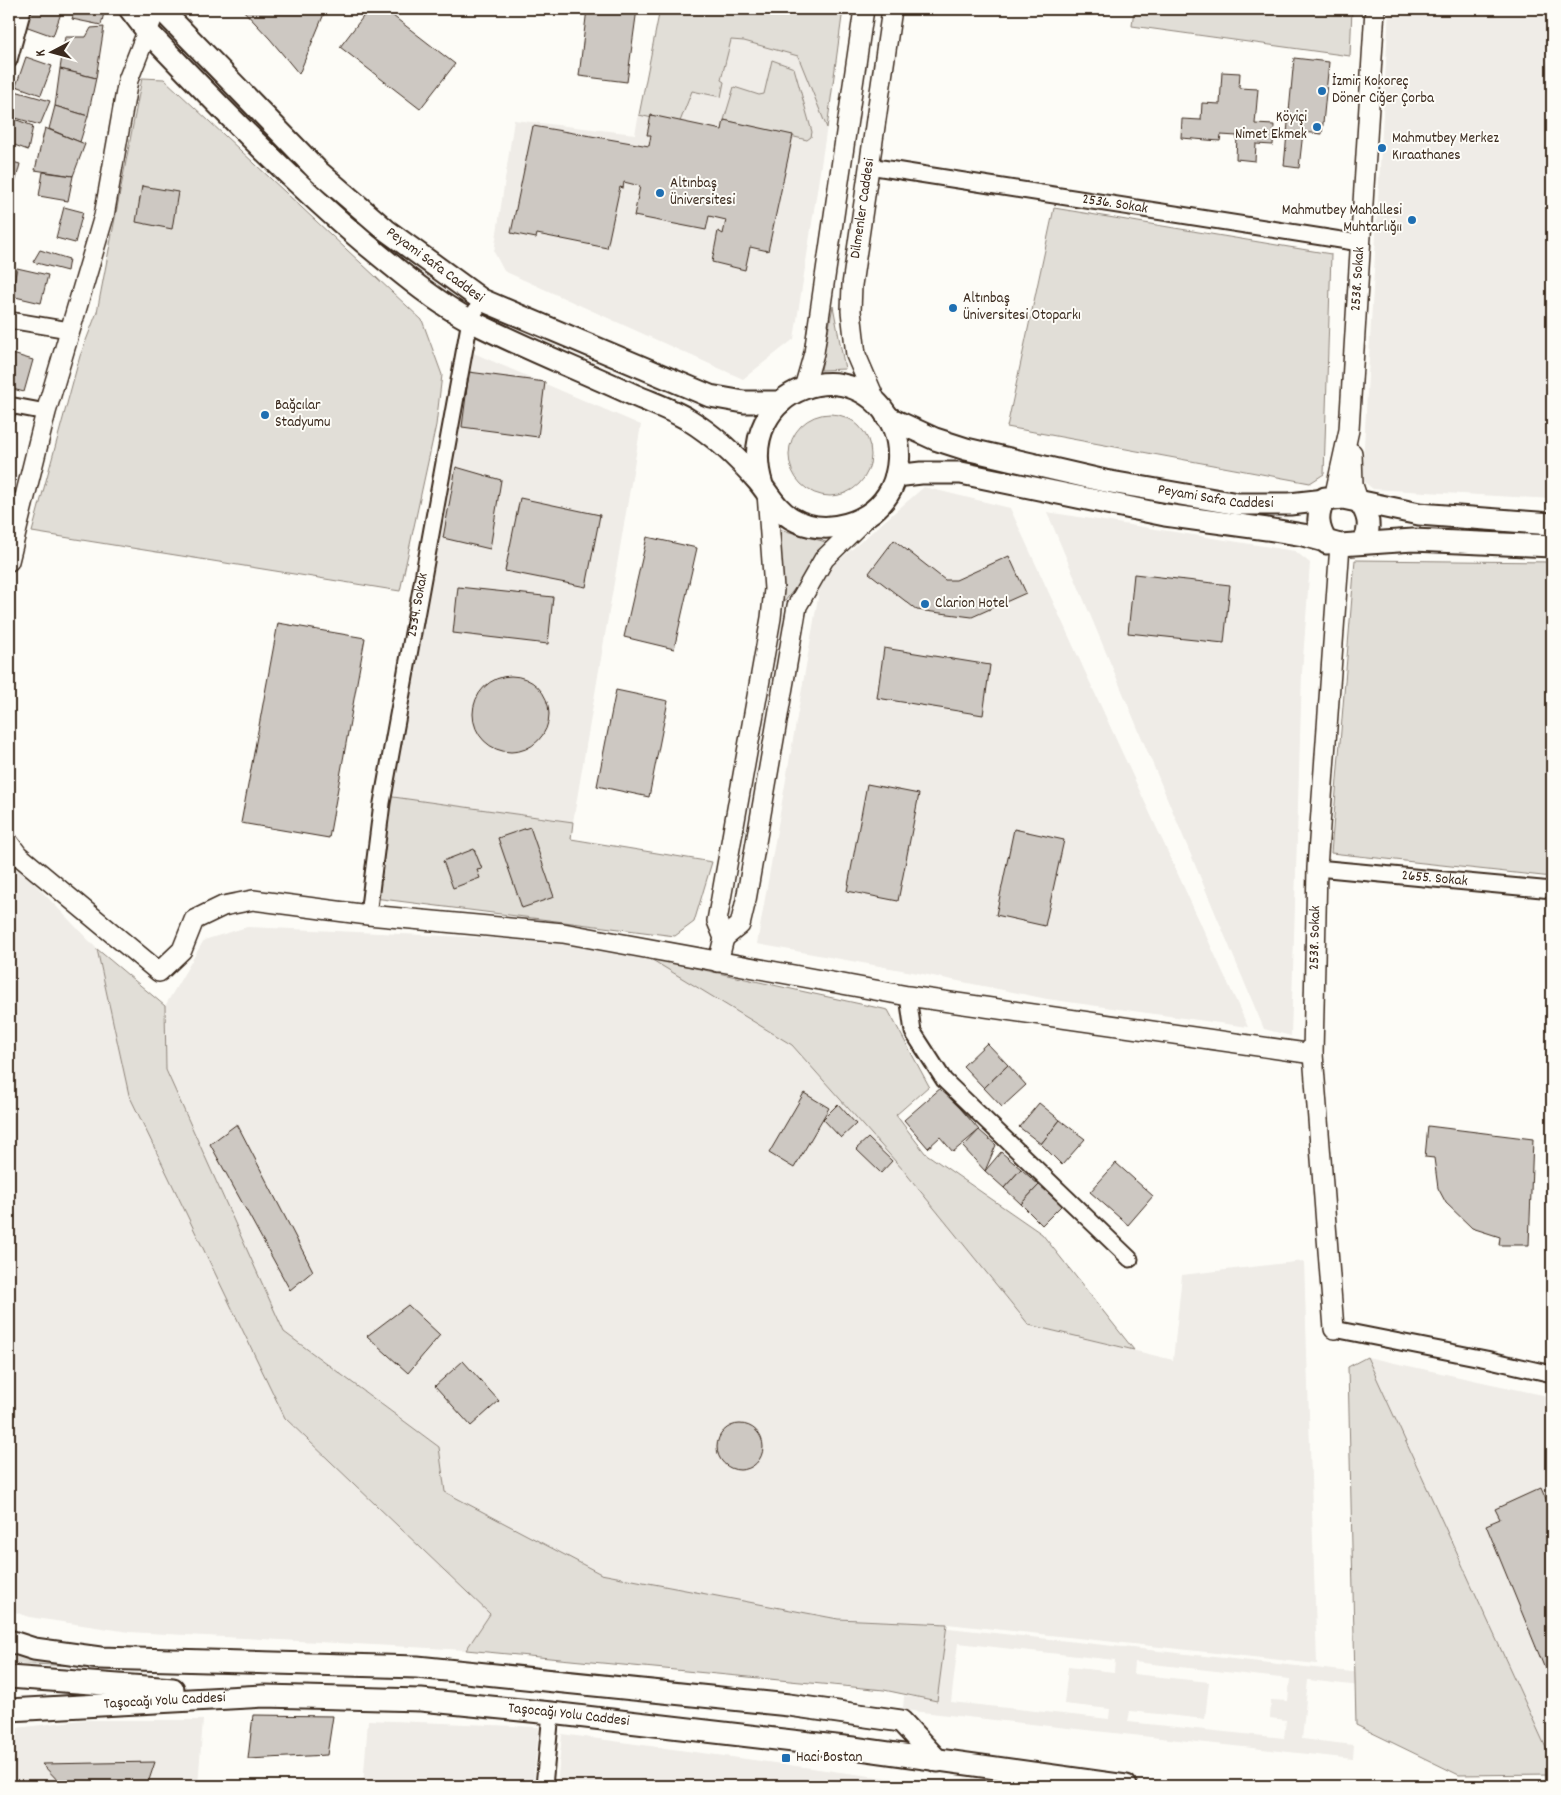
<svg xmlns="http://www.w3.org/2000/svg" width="1561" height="1795" font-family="Dekko,sans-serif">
  <rect width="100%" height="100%" fill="#fdfcf7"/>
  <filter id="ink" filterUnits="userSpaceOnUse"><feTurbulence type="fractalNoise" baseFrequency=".02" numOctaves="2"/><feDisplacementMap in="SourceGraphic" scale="10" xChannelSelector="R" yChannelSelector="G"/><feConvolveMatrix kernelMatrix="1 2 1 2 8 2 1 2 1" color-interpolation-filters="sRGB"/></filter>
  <g filter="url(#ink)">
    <g fill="#efece7" fill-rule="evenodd">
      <path d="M660,9H797L830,107L794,339L743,379L504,271L494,252L514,120L635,134Z"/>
      <path d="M1389,9H1552V499L1373,489L1362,480Z"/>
      <path d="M464,349L641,425L573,822L386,796Z"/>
      <path d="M924,487L1010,508L1248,1027L1047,999L918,973L757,944L822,575Z"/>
      <path d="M1047,512L1295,551L1310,563L1302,673L1291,1036L1264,1029Z"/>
      <path d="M9,857L97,949L129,1095L285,1418L490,1614L466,1650L129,1632L29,1617L9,1610Z"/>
      <path d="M247,927L554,941L649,958L792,1045L904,1171L1029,1325L1173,1360L1182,1275L1304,1261L1317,1664L947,1624L838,1619L601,1574L445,1492L439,1447L284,1332L166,1070L165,1006L204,940Z"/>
      <path d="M1367,1357L1552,1397V1761Z"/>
      <path d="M912,1624L1361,1673L1360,1686L1308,1680L1302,1739L1354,1745L1353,1759L903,1710L904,1696L932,1699ZM958,1643L1115,1660L1114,1672L1068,1667L1064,1704L1110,1709L1109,1719L951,1702ZM1134,1662L1290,1679L1288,1701L1271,1700L1270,1718L1286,1720L1284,1738L1128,1722L1130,1711L1205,1719L1209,1682L1133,1674Z"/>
      <path d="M81,1720H203L198,1786H9V1729Z"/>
      <path d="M368,1720L539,1727L533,1786H363Z"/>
      <path d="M562,1734L870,1776L959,1786H557Z"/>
    </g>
    <g fill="#e1ded7" stroke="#8e847a">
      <path d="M660,9H843L827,128L798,56L744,41L731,40L721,80L724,82L721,97L692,91L679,124L639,115Z"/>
      <path d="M1134,9H1352L1350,56L1132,26Z"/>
      <path d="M772,60L794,68L812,132L811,137L807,140L724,120L734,87L759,95L764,94Z"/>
      <path d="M142,78L164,79L422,320L442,375L436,425L400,591L32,532L80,356L97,312Z"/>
      <path d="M1054,208L1331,254L1324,474L1310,483L1007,427Z"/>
      <path d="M833,306L845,369L821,370Z"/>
      <circle cx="830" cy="455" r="41"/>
      <path d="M775,528L826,542V548L785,601H781Z"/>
      <path d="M1355,560L1552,562V877L1331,853Z"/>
      <path d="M386,796L573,822L571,839L712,862L694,922L675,936L374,898Z"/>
      <path d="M97,949L165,1006L166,1070L284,1332L439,1447L445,1492L601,1574L838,1619L947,1624L937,1701L884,1690L466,1650L490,1614L285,1418L129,1095Z"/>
      <path d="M649,958L888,1010L929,1086L896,1115L925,1153L1042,1234L1134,1350L1029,1325L904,1171L792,1045Z"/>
      <path d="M1367,1357L1552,1761V1774L1459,1775L1356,1725L1348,1367Z"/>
      <path d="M9,1651L76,1666L9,1663Z"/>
    </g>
    <g fill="#cdc8c2" stroke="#3b2a1e">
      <path d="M31,9H49L61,13L53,36L25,26Z"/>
      <path d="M75,9H105L101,25L72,19Z"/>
      <path d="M242,9H326L299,74L270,39Z"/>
      <path d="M369,9H384L455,64L420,109L340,47Z"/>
      <path d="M587,9H637L627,82L579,76Z"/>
      <path d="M104,27L96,78L60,69L65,37H86L91,28Z"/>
      <path d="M26,57L52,66L41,95L16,86Z"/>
      <path d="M1294,58L1329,62L1322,134L1303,132L1299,168L1284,166Z"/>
      <path d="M60,69L96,78L88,116L55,106Z"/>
      <path d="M1222,72L1240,73L1239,88L1258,89L1255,124L1274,125L1273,145L1256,144L1255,161L1236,159L1237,136L1221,135L1220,141L1181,138L1182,119L1201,120L1202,103L1220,104Z"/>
      <path d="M15,91L50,101L40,125L9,116Z"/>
      <path d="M55,106L88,116L80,142L49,129Z"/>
      <path d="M651,115L722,130L724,120L793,135L768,251L750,247L745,270L712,262L718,231L723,234L726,220L709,216L706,230L634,216L640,186L624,182L623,188L620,187L607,248L537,234L536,238L511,233L533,126L649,146L651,135H647Z"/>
      <path d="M9,117L33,126L28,150L9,143Z"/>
      <path d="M45,128L85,144L73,176L35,170Z"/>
      <path d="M9,161L20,164L14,187L9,186Z"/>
      <path d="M43,172L73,176L68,201L39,196Z"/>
      <path d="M142,186L178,192L172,229L136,222Z"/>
      <path d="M64,207L83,212L75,243L56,238Z"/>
      <path d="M40,250L69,259L67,271L33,262Z"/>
      <path d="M17,268L48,275L41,303L11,296Z"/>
      <path d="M9,353L33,360L24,392L9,388Z"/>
      <path d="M469,372L545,382L538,437L462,427Z"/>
      <path d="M9,410L16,411L9,447Z"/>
      <path d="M456,467L501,480L490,549L443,538Z"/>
      <path d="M520,498L600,515L586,587L505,571Z"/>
      <path d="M647,537L697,548L674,649L624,637Z"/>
      <path d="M894,540L945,580H956L1009,556L1026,593L972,617L917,610L869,573Z"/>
      <path d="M1134,574L1230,585L1224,643L1128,633Z"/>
      <path d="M458,587L553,597L548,644L453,633Z"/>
      <path d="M278,623L365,638L329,838L241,823Z"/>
      <path d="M884,648L990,665L983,715L877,698Z"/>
      <circle cx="511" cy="714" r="38"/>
      <path d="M616,690L668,701L649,797L597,786Z"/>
      <path d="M867,784L919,794L898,901L847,891Z"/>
      <path d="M530,827L554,897L522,908L498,838Z"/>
      <path d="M1014,829L1064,840L1045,926L996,915Z"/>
      <path d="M474,849L482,869L477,870L480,878L453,888L443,861Z"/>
      <path d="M987,1043L1008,1065L984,1088L963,1066Z"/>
      <path d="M1008,1065L1026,1085L1002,1107L984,1088Z"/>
      <path d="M942,1087L979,1130L953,1152L940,1137L928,1148L904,1120Z"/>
      <path d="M804,1093L829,1108L794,1168L769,1153Z"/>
      <path d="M1039,1103L1060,1120L1041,1144L1019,1127Z"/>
      <path d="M838,1104L856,1124L841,1138L823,1119Z"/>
      <path d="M1060,1120L1085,1139L1062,1165L1041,1144Z"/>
      <path d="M237,1124L313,1271L290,1290L210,1144Z"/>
      <path d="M1428,1126L1533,1139L1529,1245H1499L1500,1237L1472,1228L1446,1203L1438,1188L1434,1158L1425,1157Z"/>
      <path d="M979,1130L996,1145L985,1171L963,1147Z"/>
      <path d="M868,1138L892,1161L881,1173L856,1149Z"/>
      <path d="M1001,1152L1021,1169L1004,1188L985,1171Z"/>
      <path d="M1116,1163L1153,1196L1128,1225L1090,1192Z"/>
      <path d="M1021,1169L1039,1185L1021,1204L1004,1188Z"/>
      <path d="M1039,1185L1062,1205L1042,1225L1021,1204Z"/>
      <path d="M408,1305L440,1335L408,1373L367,1336Z"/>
      <path d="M463,1361L499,1401L471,1426L435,1386Z"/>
      <circle cx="740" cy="1447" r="23"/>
      <path d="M1541,1488L1552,1514V1670L1551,1667L1545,1669L1486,1525L1500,1519L1495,1509Z"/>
      <path d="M253,1715L333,1716L327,1755L248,1759Z"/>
      <path d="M155,1762L147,1786H63L42,1764Z"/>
    </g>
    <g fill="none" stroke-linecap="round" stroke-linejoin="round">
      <g stroke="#3b2a1e" stroke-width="19">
        <g id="minor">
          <path d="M9,60L23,9"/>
          <path id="s1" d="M869,166L1360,243"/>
          <path d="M9,320L69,330"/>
          <path d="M9,405L46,412"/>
          <path d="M9,500L23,503"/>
          <path id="s2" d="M1317,868L1552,890"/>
          <path id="s3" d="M368,915L382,803L470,320L482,300"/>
          <path d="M908,996L913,1032L944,1080L1130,1259"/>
          <path d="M1334,1329L1486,1359L1552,1374"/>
          <path d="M544,1786L551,1713"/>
        </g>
      </g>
      <g stroke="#3b2a1e" stroke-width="22">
        <g id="tertiary">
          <path d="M804,388L814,353L864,9"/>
          <path id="s4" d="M877,404L856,355L851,311L852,285L892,9"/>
          <path d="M1352,453L1353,485L1358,500"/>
          <path id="s5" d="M1334,498L1349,430L1375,9"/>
          <path d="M9,561L46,412L104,216L128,80L156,9"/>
          <path d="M9,843L18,855L159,972L182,950L194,920L223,906L253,900L368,915L563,933L908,996L1313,1054"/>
          <path d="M724,938L740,925L746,900L797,606L824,559L867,517"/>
          <path d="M718,962L724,938L717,921L771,618L774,589L767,493"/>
          <path id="s6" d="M1334,1329L1313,1054L1317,868L1340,545"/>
        </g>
      </g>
      <g stroke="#3b2a1e" stroke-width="25">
        <g id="secondary">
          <path d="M130,9L147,31C218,105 289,179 367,245C400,272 434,301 471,321C524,348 580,370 634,395C652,403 673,410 689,420C715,436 739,459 758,481C769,494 776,509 791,518C825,538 873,524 891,489C900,470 901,448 894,429C859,345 732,386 762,485"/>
          <path id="s7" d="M161,9L319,172L386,230L482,300L710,396L744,402H781"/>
          <path id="s8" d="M887,417L935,439L966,449L1105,481L1238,504H1290L1343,498L1419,514L1552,524"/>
          <path d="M896,476L921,473H961L1165,515L1267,529L1303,535L1340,545L1413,540L1552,546"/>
          <path d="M1325,498C1316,515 1317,527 1327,543"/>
          <path d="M1358,500C1368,513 1372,526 1364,542"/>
          <path d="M9,1641L34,1649L100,1658L417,1667L789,1705L901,1721L938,1761"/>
          <path d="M9,1677L173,1689"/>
          <path id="s9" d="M9,1710L264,1696L421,1700L551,1713L853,1748L1126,1786"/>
        </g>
      </g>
      <use href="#minor" stroke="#fdfcf7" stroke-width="15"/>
      <use href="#tertiary" stroke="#fdfcf7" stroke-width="19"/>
      <use href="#secondary" stroke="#fdfcf7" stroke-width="21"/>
    </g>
  </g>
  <g fill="#1f6fb2" stroke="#fdfcf7" stroke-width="2">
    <circle cx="1322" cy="91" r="5"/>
    <circle cx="1317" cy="127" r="5"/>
    <circle cx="1382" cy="148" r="5"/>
    <circle cx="660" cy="193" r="5"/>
    <circle cx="1412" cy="220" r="5"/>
    <circle cx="953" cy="308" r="5"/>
    <circle cx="265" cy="415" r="5"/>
    <circle cx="925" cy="604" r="5"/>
    <rect x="781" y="1753" width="10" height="10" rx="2.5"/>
  </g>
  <g text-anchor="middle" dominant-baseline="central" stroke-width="4" stroke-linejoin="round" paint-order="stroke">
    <g font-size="15" fill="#3b2a1e" stroke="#fdfcf7" text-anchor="start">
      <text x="1332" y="82">İzmir Kokoreç<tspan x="1332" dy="17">Döner Ciğer Çorba</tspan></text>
      <text x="1307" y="118" text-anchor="end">Köyiçi<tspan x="1307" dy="17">Nimet Ekmek</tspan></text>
      <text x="1392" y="139">Mahmutbey Merkez<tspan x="1392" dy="17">Kıraathanes</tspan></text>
      <text x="670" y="184">Altınbaş<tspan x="670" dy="17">Üniversitesi</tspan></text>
      <text x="1402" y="211" text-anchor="end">Mahmutbey Mahallesi<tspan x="1402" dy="17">Muhtarlığıı</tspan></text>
      <text x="963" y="299">Altınbaş<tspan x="963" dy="17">Üniversitesi Otoparkı</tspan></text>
      <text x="275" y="406">Bağcılar<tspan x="275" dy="17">Stadyumu</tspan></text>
      <text x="935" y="604">Clarion Hotel</text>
      <text x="796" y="1758">Haci Bostan</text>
    </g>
    <g font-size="15" fill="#3b2a1e" stroke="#fdfcf7">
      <text stroke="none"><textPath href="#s1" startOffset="249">2536. Sokak</textPath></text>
      <text stroke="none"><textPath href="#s4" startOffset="201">Dilmenler Caddesi</textPath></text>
      <text stroke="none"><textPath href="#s7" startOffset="376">Peyami Safa Caddesi</textPath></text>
      <text stroke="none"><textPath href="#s5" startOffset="221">2538. Sokak</textPath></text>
      <text stroke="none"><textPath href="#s8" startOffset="340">Peyami Safa Caddesi</textPath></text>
      <text stroke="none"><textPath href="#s3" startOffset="314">2534. Sokak</textPath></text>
      <text stroke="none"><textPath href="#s2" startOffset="118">2655. Sokak</textPath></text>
      <text stroke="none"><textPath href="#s6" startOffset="392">2538. Sokak</textPath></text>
      <text stroke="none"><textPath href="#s9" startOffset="156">Taşocağı Yolu Caddesi</textPath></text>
      <text stroke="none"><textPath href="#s9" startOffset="561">Taşocağı Yolu Caddesi</textPath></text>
    </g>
  </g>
  <rect width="1561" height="1795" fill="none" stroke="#fdfcf7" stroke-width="30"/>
  <rect x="15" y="15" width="1531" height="1765" fill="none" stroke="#3b2a1e" stroke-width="2" filter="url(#ink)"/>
  <g transform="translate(52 52) rotate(264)" stroke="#fdfcf7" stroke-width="4" paint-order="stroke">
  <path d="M0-4L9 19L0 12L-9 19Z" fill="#3b2a1e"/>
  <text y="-8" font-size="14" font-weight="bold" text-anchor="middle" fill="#3b2a1e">K</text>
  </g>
</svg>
